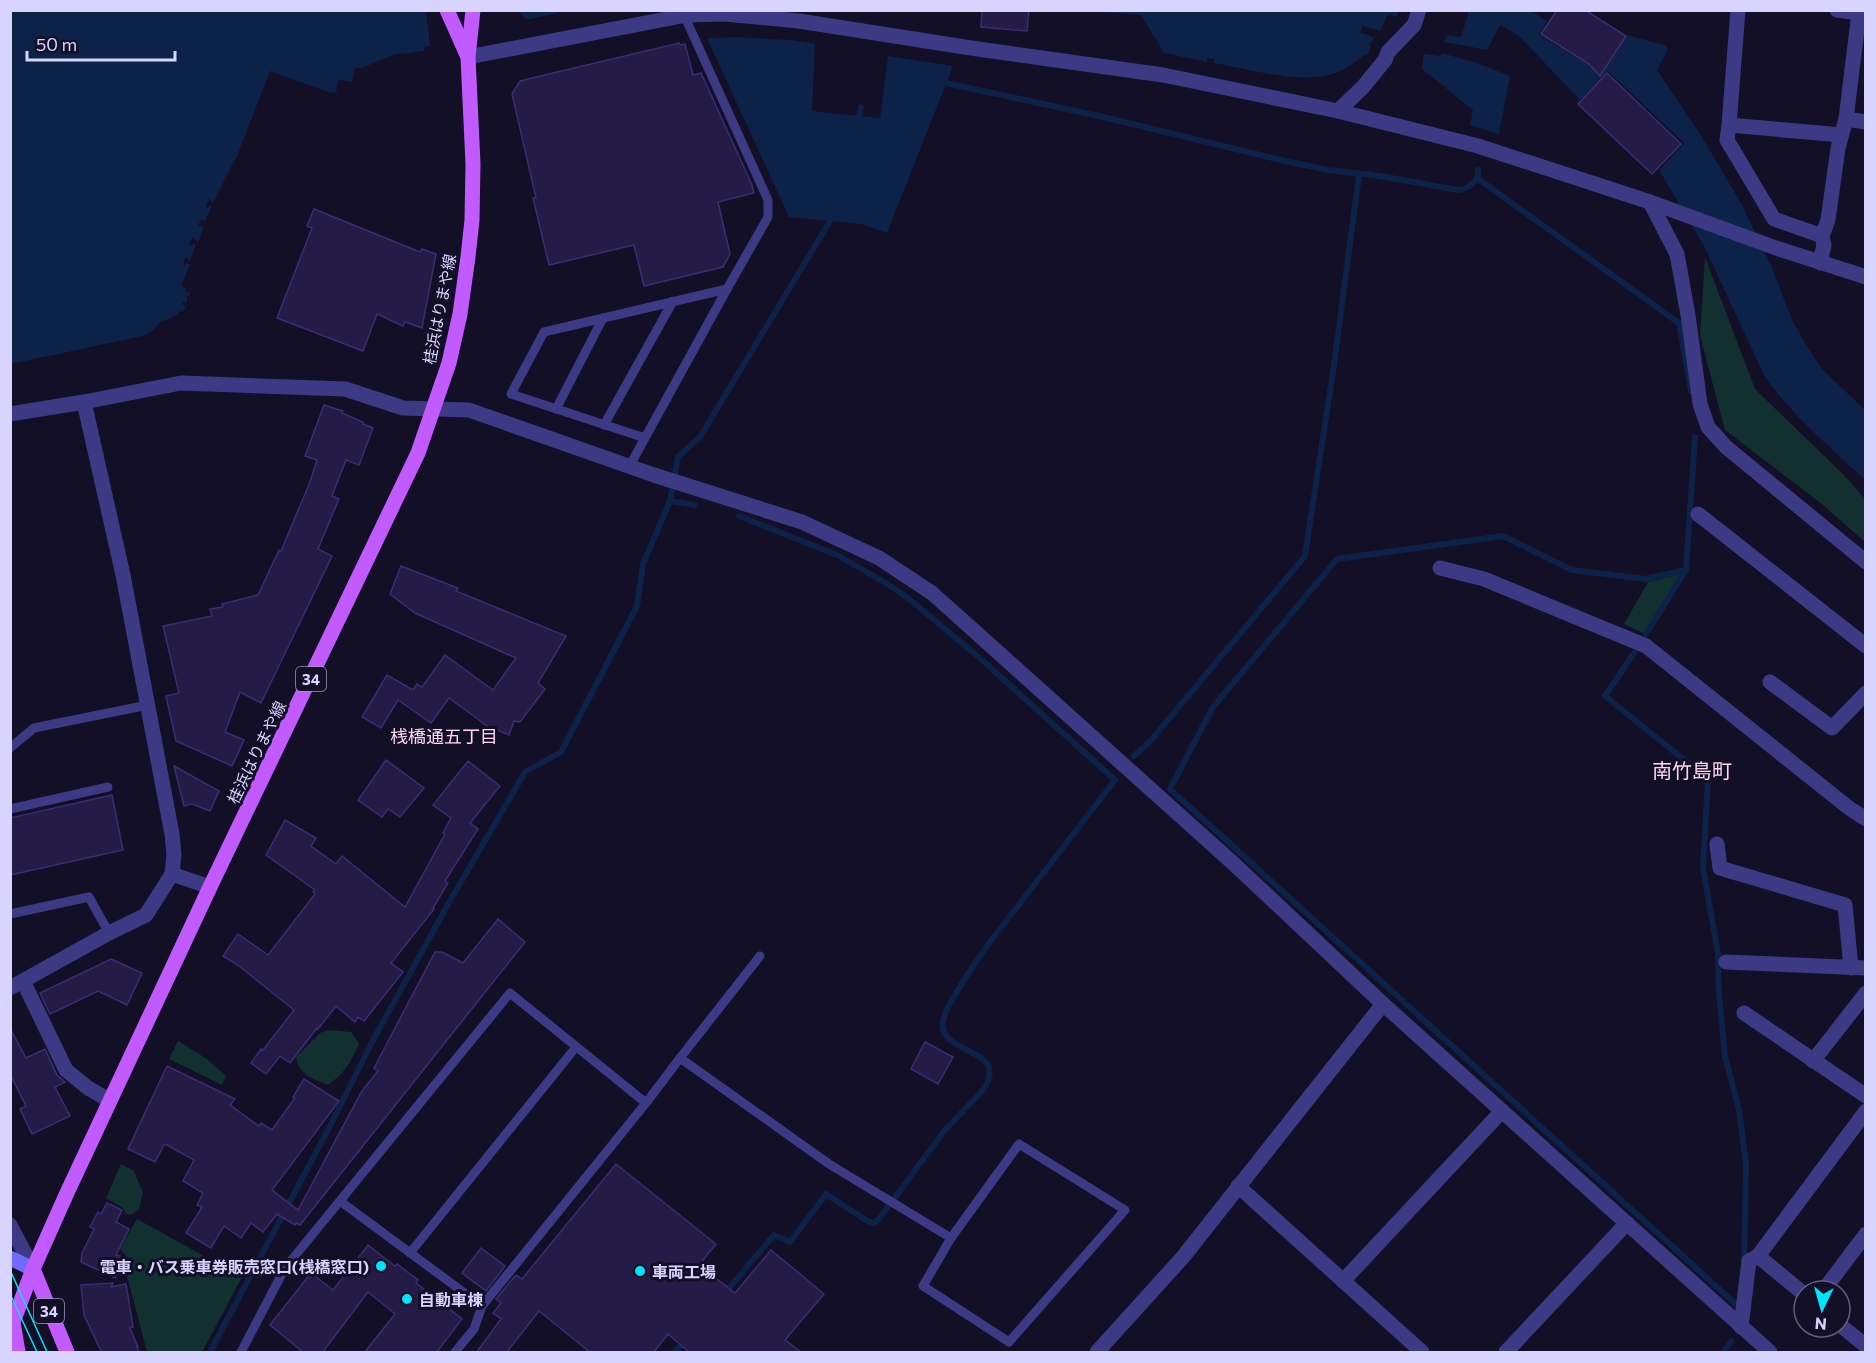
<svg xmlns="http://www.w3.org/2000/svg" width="1876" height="1363" font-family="Commissioner,'Noto Sans JP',sans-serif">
  <rect width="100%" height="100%" fill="#130f26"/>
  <g fill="#12302f">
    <path d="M1705,257L1755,389L1844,475L1865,499V542L1823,505L1725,430L1700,336Z"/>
    <path d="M1681,574L1645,634L1624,624L1648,582Z"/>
    <path d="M328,1030L351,1032L359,1044C351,1062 344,1074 328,1085C313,1079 299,1075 296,1057L320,1033Z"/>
    <path d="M178,1041L207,1059L226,1076L222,1085L169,1059Z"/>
    <path d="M121,1164L134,1171L143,1193L139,1209L131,1215L126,1214L123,1208L106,1198Z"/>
    <path d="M137,1219L242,1277L202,1352H147L126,1272L127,1257L120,1249Z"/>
  </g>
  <g fill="#0c2248">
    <path d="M1530,10L1547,21L1539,35L1586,63L1595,51L1611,61L1627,35L1667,46L1668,50L1657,70L1702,137L1742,205L1772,268L1793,322L1807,346L1822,369L1865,410V480C1830,447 1791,415 1764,375L1704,246L1659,170L1684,143L1608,71L1580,100L1518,35L1500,25L1487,50L1444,42L1446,35L1461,37L1469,11Z"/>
    <path d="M10,11H426L430,46L425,47L424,51L393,55L362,68H355L352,82L339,80L336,90L338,92L331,93L270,71L236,159H235L213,203L211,202V200L209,199L206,206L208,208L209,205L212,206L205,221L201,219L198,226H204L198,242L193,237L189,244L192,246L193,243L196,245L190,261L185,257L183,265L185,266L186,263L190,264L181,286L186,288L185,292L190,293L189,296H187V303L183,302L182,304L186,306L183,312L179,311L178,315L159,323L155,329L143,336L11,364Z"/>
    <path d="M517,11H566L531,19H526Z"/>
    <path d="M1088,11L1399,10V11L1397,17L1391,15L1387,16L1380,31L1363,26L1360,32L1375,38L1369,44L1371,46L1367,56L1365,54C1355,63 1342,72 1329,75C1294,83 1248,69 1214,63V59L1207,58V62L1164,53L1141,15Z"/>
    <path d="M736,37L791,40L815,44L812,111L880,118L888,56L953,66L887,233L861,224L789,217L707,38Z"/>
    <path d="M1442,53L1480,64L1510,76L1499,134L1470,125L1473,110L1422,69L1424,54L1440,56Z"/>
  </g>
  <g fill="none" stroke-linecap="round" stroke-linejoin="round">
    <g stroke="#0c2248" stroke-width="6">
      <path d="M941,82L1099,116L1285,161L1328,170L1380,176L1458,190C1467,190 1479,181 1478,170"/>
      <path d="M858,122L861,107"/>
      <path d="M1477,178L1679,323L1691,391"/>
      <path d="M670,501L695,505"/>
      <path d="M1686,570L1645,579L1572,570L1503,536L1337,559L1213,707L1170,789L1740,1308"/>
      <path d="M1646,634L1686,570L1695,437"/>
      <path d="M1634,653L1605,696L1708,779L1703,868L1718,954L1719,994L1725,1056L1739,1110L1746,1165L1744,1262"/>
      <path d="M1134,756L1152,739L1305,556L1334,365L1359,175"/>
      <path d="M724,1294L774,1235L790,1242L826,1194L869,1222L874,1223L878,1220L945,1130L984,1089C1012,1044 928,1057 945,1014C948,1005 954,997 958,990C975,961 994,936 1014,911C1048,867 1081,824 1115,780L981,659L908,598L886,583L837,555L739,516"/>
      <path d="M210,1352L330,1126L371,1044L447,906L525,772L561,752L637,606L643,564L670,501L678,457L700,437L833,216"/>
      <path d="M675,1352L686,1339"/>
      <path d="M1724,1352L1731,1341"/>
    </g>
  </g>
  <g fill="#241b47" stroke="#3b2d73" stroke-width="1.5">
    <path d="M982,10H1029L1027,31L981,27Z"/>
    <path d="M1557,10H1585L1626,36L1600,76L1589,64L1541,34Z"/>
    <path d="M679,43L680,45L685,44L693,75L701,73L752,185L754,193L718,202L730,254L723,267L644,286L634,245L549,265L533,198H536L512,94L520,81Z"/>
    <path d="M1607,73L1681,144L1652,174L1578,104Z"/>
    <path d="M314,209L420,252L422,249L436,254L422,328L405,322L403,326L377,314L363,351L277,318L312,228L307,226Z"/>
    <path d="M324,405L343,411L342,413L363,422V424L373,428L359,465L346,460L332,496L339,499L318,549L332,556L261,703L240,692L225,732L244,740L232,766L176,741L166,696L179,693L163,626L212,616L210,609L223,607L222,604L258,595L279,550L281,551L310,482L317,460L305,456Z"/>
    <path d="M401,566L458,588L456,591L566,636L538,683L545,689L520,722L514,721L509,735L497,730L494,731L449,698L431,723L398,700L381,728L362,717L387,675L413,690L417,684L422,687L445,655L493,690L516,658L415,613L390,594Z"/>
    <path d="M386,760L424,788L400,817L388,809L382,817L358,800Z"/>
    <path d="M468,761L500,786L470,823L478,829L445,881L448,883L433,908L434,909L391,963L403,972L364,1021L358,1017L355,1022L336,1006L318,1029L317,1028L290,1063L280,1056L266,1074L251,1063L261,1049L263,1050L294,1010L239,966L223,956L238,934L268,955L315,894L313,892L315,890L266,855L285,820L316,838L311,846L336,864L342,856L405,907L445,834L443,833L451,818L433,805Z"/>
    <path d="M174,766L219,791L210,811L192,804L184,806Z"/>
    <path d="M112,795L123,850L10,875V818Z"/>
    <path d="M498,919L525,942L300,1225L296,1223L295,1225L277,1214L263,1232L251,1223L241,1238L224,1226L211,1248L186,1233L202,1207L197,1205L203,1193L183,1181L194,1160L167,1145H164L155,1162L128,1149L167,1066L235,1099L230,1105L259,1126L261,1123L272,1130L295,1098L293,1097L304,1079L339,1101L272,1190L298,1210L362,1091L378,1071L374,1068L435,952H442L463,963Z"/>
    <path d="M111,959L142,973L127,1005L98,991L50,1014L40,993Z"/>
    <path d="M10,1028L26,1058L45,1049L57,1075L65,1082L55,1087L70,1116L32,1134L20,1109L26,1106L10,1074Z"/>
    <path d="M925,1042L953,1057L938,1084L911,1069Z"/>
    <path d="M616,1164L716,1244L699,1265L735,1293L771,1250L824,1294L785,1340L802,1353H690L668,1334L653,1353H591L539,1311L506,1353H476L501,1319L493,1313L501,1303L496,1299L516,1275L522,1279Z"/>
    <path d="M107,1203L122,1210L116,1222L129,1229L116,1255L120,1256L122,1265L115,1278L81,1262L82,1253L94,1229L90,1227L98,1212L101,1214Z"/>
    <path d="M368,1245L395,1266L397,1264L418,1280L416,1283L462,1319L436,1353H364L395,1314L368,1292L322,1353H304L270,1325L311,1273L333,1290Z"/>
    <path d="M481,1248L505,1266L486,1291L462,1273Z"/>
    <path d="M113,1283L111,1287L126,1284L133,1327L130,1328L138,1347H137L139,1353H102L84,1315L81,1285Z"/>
  </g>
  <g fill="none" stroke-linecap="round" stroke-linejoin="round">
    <g stroke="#3d3a85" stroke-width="9">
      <path d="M684,15L768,200V217L727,289"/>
      <path d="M556,409L603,318"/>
      <path d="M604,425L673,301"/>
      <path d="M629,467L727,289L544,332L511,394L645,438"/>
      <path d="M10,748L34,728L148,705"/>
      <path d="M10,809L108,787"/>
      <path d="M10,914L89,897L109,933"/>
      <path d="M680,1058L760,956"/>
      <path d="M1019,1144L1125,1210L1009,1342L923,1286L951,1238Z"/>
      <path d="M340,1201L482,1306"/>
      <path d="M410,1253L576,1047"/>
      <path d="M241,1352L285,1268L510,993L646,1103L680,1058L829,1164L951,1238"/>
      <path d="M455,1352L474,1329L482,1306L646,1103"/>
    </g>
    <g stroke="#3d3a85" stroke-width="15">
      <path d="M1738,10L1729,125L1841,135"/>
      <path d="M1837,10L1866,14"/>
      <path d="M1338,111L1363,87L1385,60L1388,52L1414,25L1419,10"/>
      <path d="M1846,119L1866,122"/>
      <path d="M1729,125L1727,140L1774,219L1822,236"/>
      <path d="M1650,202L1677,254L1688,315L1700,404L1708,427L1726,447L1866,562"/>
      <path d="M1820,263L1824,245L1822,236L1828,220L1838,148L1846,119L1859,13"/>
      <path d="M10,414L84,402"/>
      <path d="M1698,514L1866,646"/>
      <path d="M1440,568L1484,579L1646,646L1849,808L1866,819"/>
      <path d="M1770,682L1832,728L1866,693"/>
      <path d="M1717,844L1720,868L1845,905L1851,968"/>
      <path d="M172,874L210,887"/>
      <path d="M1726,962L1866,968"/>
      <path d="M23,981L66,1070L88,1088L109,1100"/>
      <path d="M10,988L109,933L146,915L172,874L174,855L172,834L123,575L84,402L181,383L345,389L403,408L469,410L654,475L802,522L879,558L932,593L1234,864L1383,1004L1770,1352"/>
      <path d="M1744,1013L1866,1096"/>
      <path d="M1813,1061L1866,993"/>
      <path d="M1238,1186L1422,1352"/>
      <path d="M1343,1281L1502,1111"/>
      <path d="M1823,1291L1866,1234"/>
      <path d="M1804,1294L1758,1256L1866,1111"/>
      <path d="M1840,1325L1866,1346"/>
      <path d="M1741,1327L1749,1261L1758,1256"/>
      <path d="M1097,1352L1183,1257L1383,1004"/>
      <path d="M1506,1352L1627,1223"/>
    </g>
    <g stroke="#3d3a85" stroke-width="15">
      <path d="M468,57L687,15L724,14L799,21L971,48L1163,75L1338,111L1478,146L1650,202L1779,249L1866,277"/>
      <path d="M10,1225L33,1269"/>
    </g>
    <path stroke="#6f6bff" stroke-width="15" d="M10,1258L33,1269"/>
    <g stroke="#c25bff" stroke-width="15">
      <path d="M447,10L467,55"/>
      <path d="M33,1269L67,1352"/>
      <path d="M18,1352L13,1322L33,1269L66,1195L210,887L418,453L449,363L460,314L468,257L472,220L473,164L468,57L473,10"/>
    </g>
    <g stroke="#00e5ff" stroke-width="1.5">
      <path d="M10,1270L47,1352"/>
      <path d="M10,1294L37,1352"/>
    </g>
  </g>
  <g fill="#00e5ff" stroke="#130f26" stroke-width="2">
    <circle cx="381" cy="1266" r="6"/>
    <circle cx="640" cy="1271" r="6"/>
    <circle cx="407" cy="1299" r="6"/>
  </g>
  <g text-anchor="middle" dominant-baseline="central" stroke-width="6" stroke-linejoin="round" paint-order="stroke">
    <g fill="#130f26" stroke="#9e99be" stroke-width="1.5">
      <rect x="296" y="667" width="30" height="24" rx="4.5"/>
      <rect x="34" y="1299" width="30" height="24" rx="4.5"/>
    </g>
    <g font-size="15" font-weight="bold" fill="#d9d4ff">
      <text x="311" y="679">34</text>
      <text x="49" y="1311">34</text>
    </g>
    <g font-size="16" fill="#d9d4ff" stroke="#130f26">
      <text transform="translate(439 309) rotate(-79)">桂浜はりまや線</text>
      <text transform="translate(256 752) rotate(-64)">桂浜はりまや線</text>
    </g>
    <g font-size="16" font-weight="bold" fill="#d9d4ff" stroke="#130f26" text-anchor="start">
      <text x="369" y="1266" text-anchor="end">電車・バス乗車券販売窓口(桟橋窓口)</text>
      <text x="652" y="1271">車両工場</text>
      <text x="419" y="1299">自動車棟</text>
    </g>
    <g font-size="18" fill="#ffd6f0" stroke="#130f26">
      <text x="444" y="736">桟橋通五丁目</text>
    </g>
    <g font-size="20" fill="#ffd6f0" stroke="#130f26">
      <text x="1692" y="770">南竹島町</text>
    </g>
  </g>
  <rect width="1876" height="1363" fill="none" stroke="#d9d4ff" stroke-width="24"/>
  <g transform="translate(1822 1309) rotate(185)"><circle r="28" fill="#130f26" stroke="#625e7d" stroke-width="1.5"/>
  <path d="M0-4.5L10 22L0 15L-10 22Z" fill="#00e5ff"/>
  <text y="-9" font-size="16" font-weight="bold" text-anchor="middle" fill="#d9d4ff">N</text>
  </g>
  <path d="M27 51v9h148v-9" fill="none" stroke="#d9d4ff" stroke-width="3"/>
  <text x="36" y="51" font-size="18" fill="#d9d4ff" stroke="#130f26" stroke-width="4.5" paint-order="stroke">50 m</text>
</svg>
